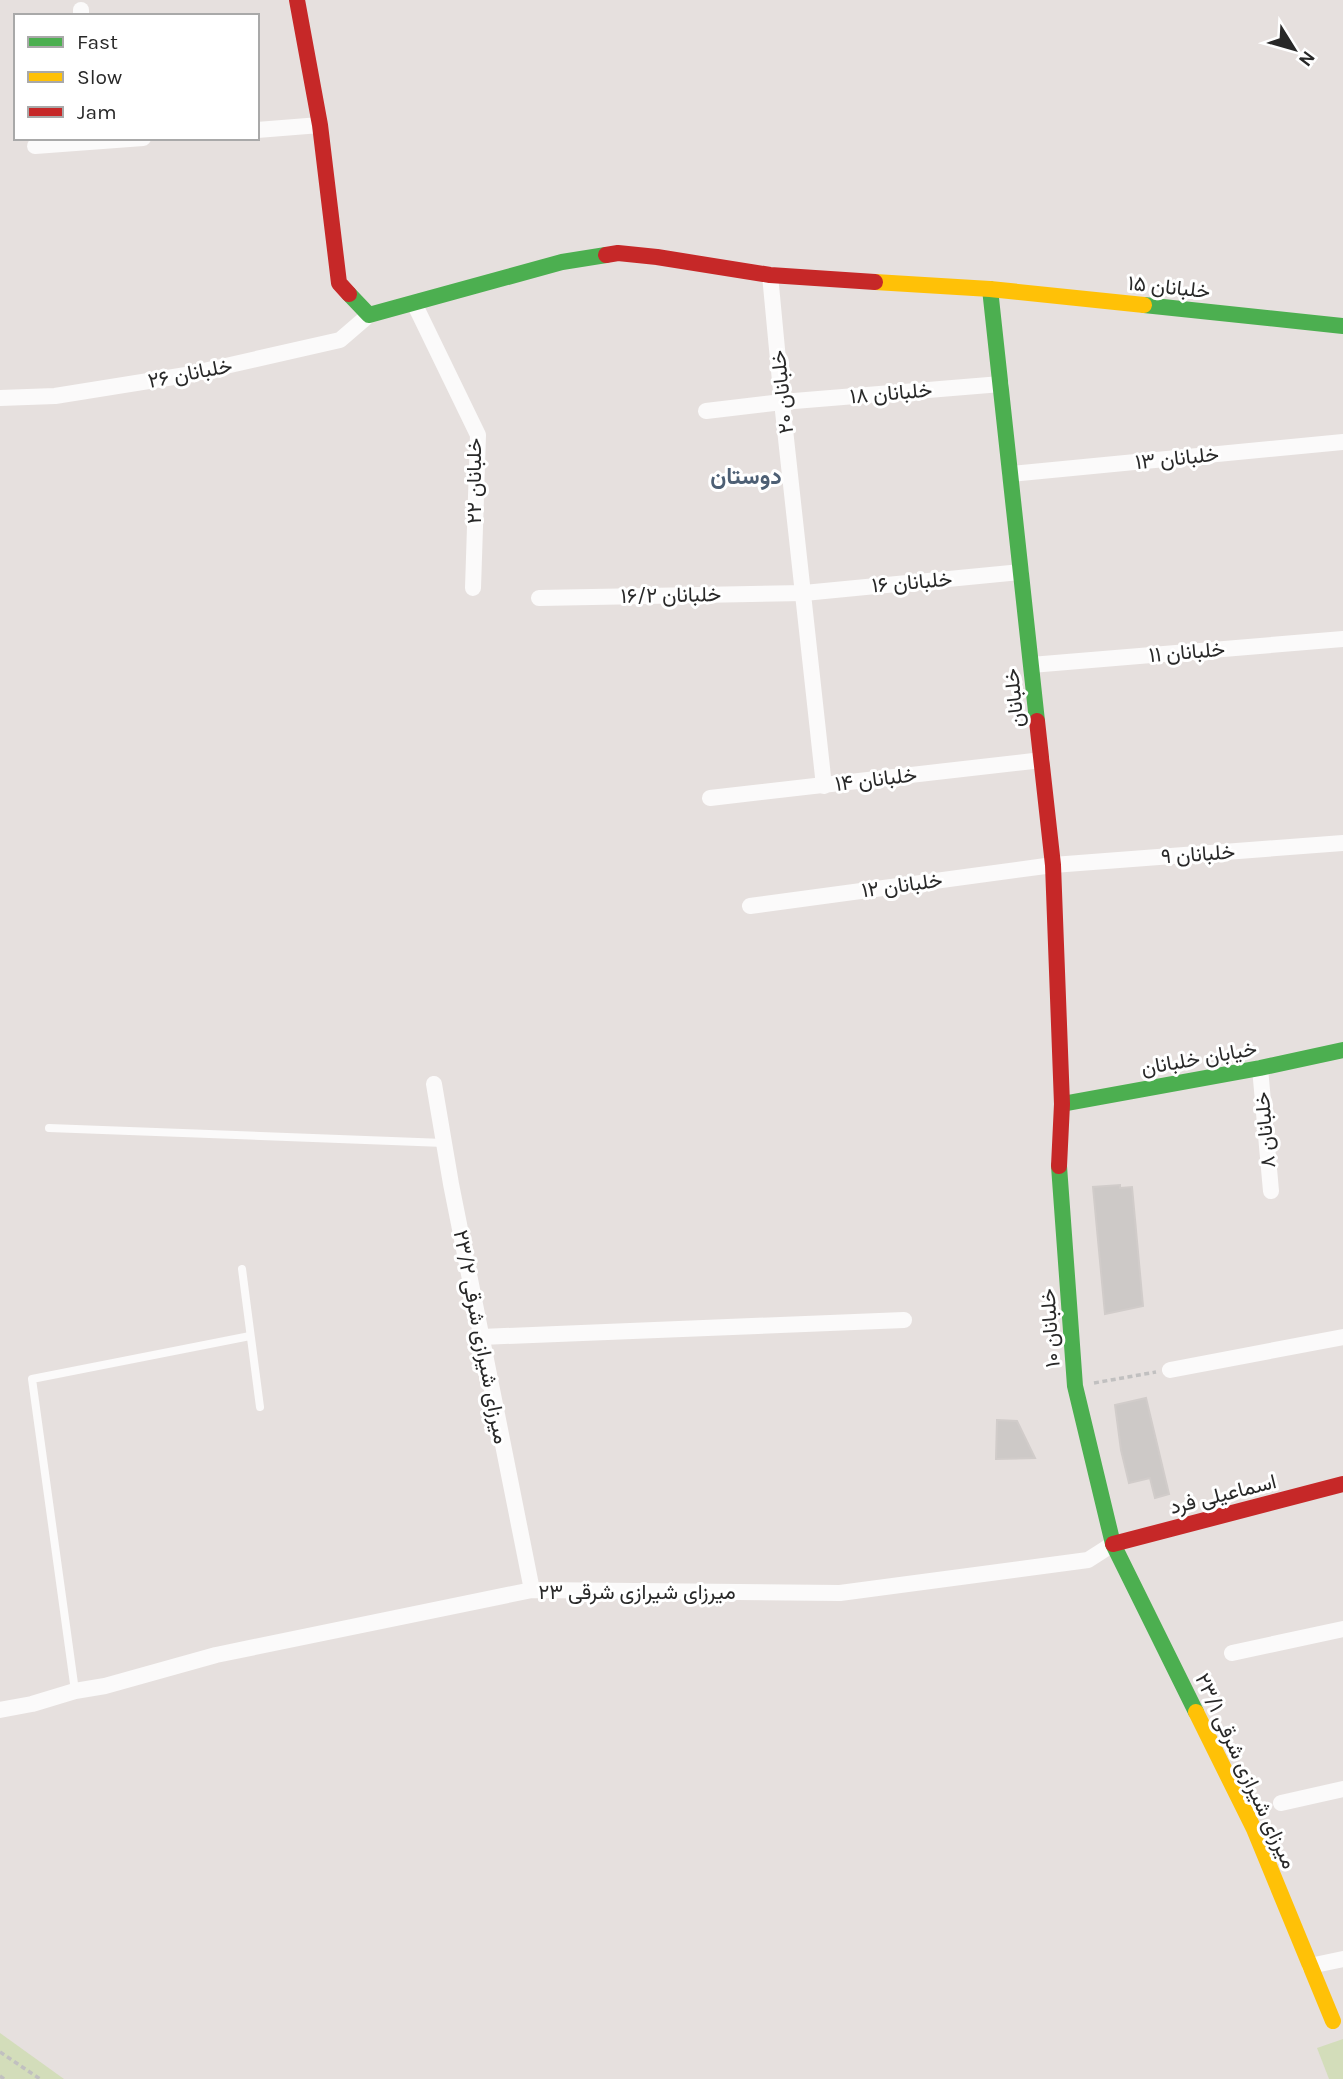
<svg xmlns="http://www.w3.org/2000/svg" width="1343" height="2079" font-family="Karla,Vazirmatn,sans-serif">
  <rect width="100%" height="100%" fill="#e6e0de"/>
  <g fill="#d3ddba">
    <path d="M0,2033L64,2079H0Z"/>
    <path d="M1343,2039V2079H1329L1317,2048Z"/>
  </g>
  <g fill="#cdc9c7" stroke="#d1ccca" stroke-width="2">
    <path d="M1120,1185V1188L1132,1187L1143,1306L1105,1314L1093,1187Z"/>
    <path d="M1146,1398L1169,1494L1155,1498L1150,1478L1129,1483L1121,1450L1115,1405Z"/>
    <path d="M997,1420L1017,1421L1035,1458L996,1459Z"/>
  </g>
  <g fill="none" stroke-linecap="round" stroke-linejoin="round">
    <g stroke="#c1c0c0" stroke-width="3.5" stroke-dasharray="5 3.5" stroke-linecap="butt">
      <path d="M1094,1383L1156,1372"/>
      <path d="M0,2052L40,2079"/>
      <path d="M0,2076L4,2079"/>
    </g>
    <g stroke="#fbfafa" stroke-width="8">
      <path d="M49,1128L444,1143"/>
      <path d="M242,1269L260,1407"/>
      <path d="M75,1691L32,1379L250,1336"/>
    </g>
    <g stroke="#fbfafa" stroke-width="16">
      <path d="M81,10V16"/>
      <path d="M257,130L320,125"/>
      <path d="M35,146L143,138"/>
      <path d="M770,275L782,402L824,786"/>
      <path d="M414,303L478,435L473,588"/>
      <path d="M0,398L55,396L186,375L340,340L369,315"/>
      <path d="M706,411L782,402L1001,384"/>
      <path d="M1010,474L1343,442"/>
      <path d="M539,598L804,593L1021,572"/>
      <path d="M1031,665L1343,639"/>
      <path d="M710,798L1042,760"/>
      <path d="M750,906L1053,865L1343,843"/>
      <path d="M1260,1068L1271,1191"/>
      <path d="M434,1084L451,1184L532,1590"/>
      <path d="M481,1337L904,1320"/>
      <path d="M1170,1370L1343,1337"/>
      <path d="M1232,1653L1343,1629"/>
      <path d="M0,1710L32,1704L75,1691L105,1686L216,1655L532,1590L840,1593L1088,1560L1113,1544"/>
      <path d="M1281,1803L1343,1789"/>
      <path d="M1310,1966L1343,1959"/>
    </g>
    <g stroke="#4caf50" stroke-width="16">
      <path d="M990,289L1037,721"/>
      <path d="M349,294L369,315L562,262L606,255"/>
      <path d="M1144,305L1343,326"/>
      <path d="M1062,1104L1260,1068L1343,1050"/>
      <path d="M1059,1166L1075,1386L1113,1544L1196,1712"/>
    </g>
    <g stroke="#ffc107" stroke-width="16">
      <path d="M875,282L990,289L1144,305"/>
      <path d="M1196,1712L1254,1829L1333,2021"/>
    </g>
    <g stroke="#c62828" stroke-width="16">
      <path d="M297,0L320,125L339,283L349,294"/>
      <path d="M606,255L618,253L657,257L770,275L875,282"/>
      <path d="M1037,721L1053,865L1062,1104L1059,1166"/>
      <path d="M1113,1544L1343,1484"/>
    </g>
  </g>
  <g text-anchor="middle" dominant-baseline="central" stroke-width="6" stroke-linejoin="round" paint-order="stroke">
    <g font-size="21" fill="#282828" stroke="#fff">
      <text transform="translate(1169 287) rotate(6)">۱۵ خلبانان</text>
      <text transform="translate(190 373) rotate(-11)">۲۶ خلبانان</text>
      <text transform="translate(782 392) rotate(-96)">۲۰ خلبانان</text>
      <text transform="translate(891 393) rotate(-5)">۱۸ خلبانان</text>
      <text transform="translate(1177 458) rotate(-6)">۱۳ خلبانان</text>
      <text transform="translate(474 481) rotate(-90)">۲۲ خلبانان</text>
      <text transform="translate(912 582) rotate(-5)">۱۶ خلبانان</text>
      <text transform="translate(671 595) rotate(-1)">۱۶/۲ خلبانان</text>
      <text transform="translate(1187 652) rotate(-5)">۱۱ خلبانان</text>
      <text transform="translate(1014 698) rotate(-96)">خلبانان</text>
      <text transform="translate(876 779) rotate(-7)">۱۴ خلبانان</text>
      <text transform="translate(1198 854) rotate(-4)">۹ خلبانان</text>
      <text transform="translate(902 885) rotate(-8)">۱۲ خلبانان</text>
      <text transform="translate(1199 1058) rotate(-10)">خیابان خلبانان</text>
      <text transform="translate(1265 1130) rotate(-95)">۸ خلبانان</text>
      <text transform="translate(1050 1328) rotate(-94)">۱۰ خلبانان</text>
      <text transform="translate(481 1337) rotate(79)">۲۳/۲ میرزای شیرازی شرقی</text>
      <text transform="translate(1223 1494) rotate(-14)">اسماعیلی فرد</text>
      <text x="637" y="1592">۲۳ میرزای شیرازی شرقی</text>
      <text transform="translate(1246 1771) rotate(65)">۲۳/۱ میرزای شیرازی شرقی</text>
    </g>
    <g font-size="23" font-weight="bold" fill="#4d5f74" stroke="#fff">
      <text x="746" y="476">دوستان</text>
    </g>
  </g>
  <rect x="14" y="14" width="245" height="126" fill="#ffffff" stroke="#a9a9a9" stroke-width="2"/>
  <rect x="28" y="37" width="35" height="10" fill="#4caf50" stroke="#a9a9a9" stroke-width="2"/>
  <text x="77" y="49" font-size="21" fill="#282828">Fast</text>
  <rect x="28" y="72" width="35" height="10" fill="#ffc107" stroke="#a9a9a9" stroke-width="2"/>
  <text x="77" y="84" font-size="21" fill="#282828">Slow</text>
  <rect x="28" y="107" width="35" height="10" fill="#c62828" stroke="#a9a9a9" stroke-width="2"/>
  <text x="77" y="119" font-size="21" fill="#282828">Jam</text>
  <g transform="translate(1294 49) rotate(127)" stroke="#ffffff" stroke-width="5" paint-order="stroke">
  <path d="M0-5L12 26L0 18L-12 26Z" fill="#282828"/>
  <text y="-10" font-size="19" font-weight="bold" text-anchor="middle" fill="#282828">N</text>
  </g>
</svg>
